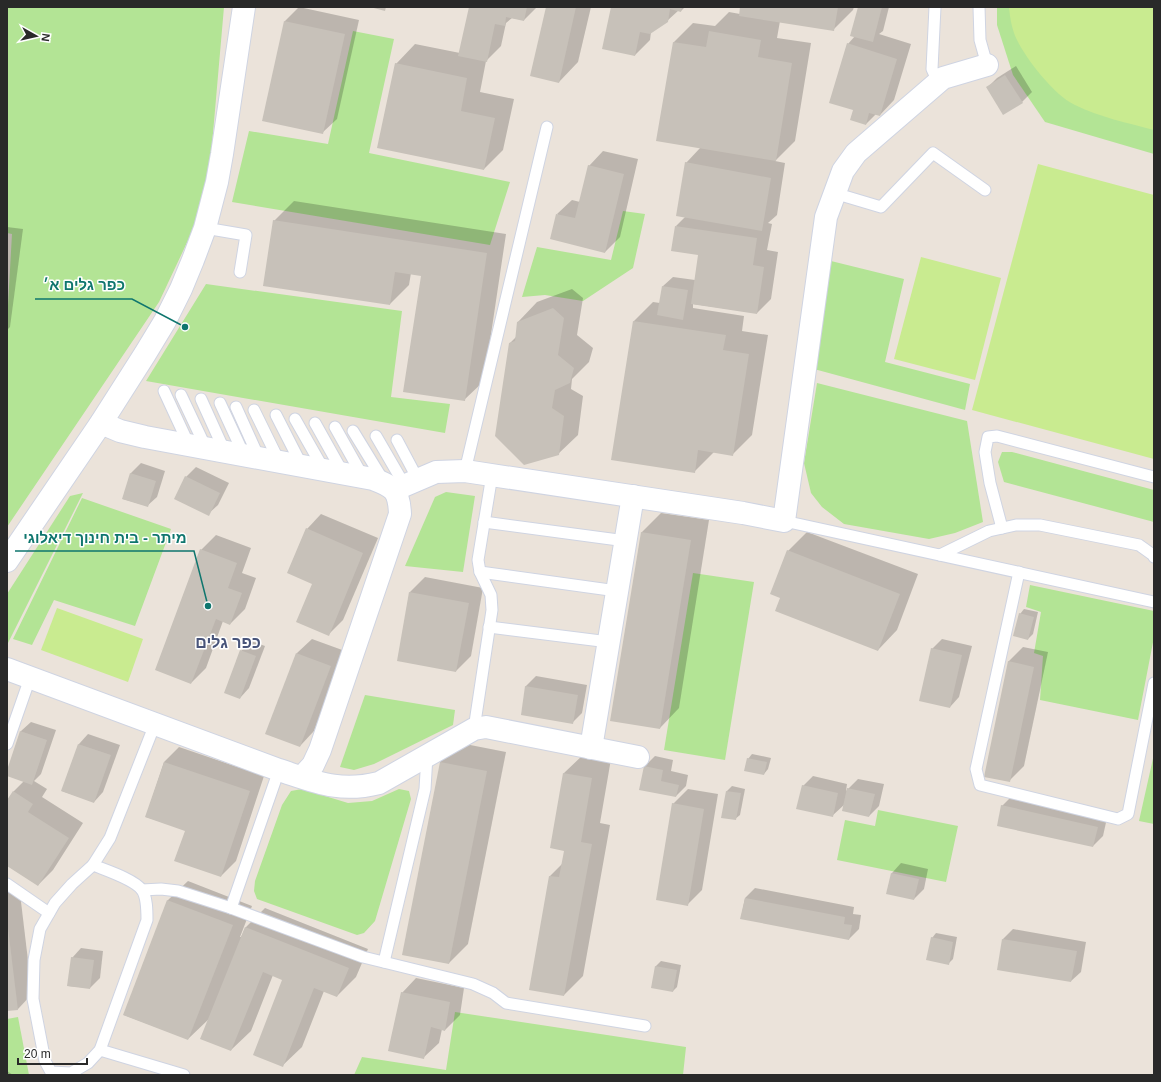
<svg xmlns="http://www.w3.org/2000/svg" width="1161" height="1082" font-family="Arial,'Noto Sans Hebrew',sans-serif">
  <rect width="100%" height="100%" fill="#ebe3da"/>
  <g fill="#b3e495">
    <path d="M7,7H224L209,179L192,232L159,302L7,527V323L12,234L7,233Z"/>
    <path d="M997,7H1154V154L1045,122L1013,75L997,25Z"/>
    <path d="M353,31L394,39L369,153L510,182L490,245L232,202L249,131L328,144Z"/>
    <path d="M623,211L645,214L633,268L583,301L545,295L522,297L537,247L611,260Z"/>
    <path d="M831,261L904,279L885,362L970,384L965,410L814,369Z"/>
    <path d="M206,284L402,311L391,397L450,404L445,433L146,381Z"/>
    <path d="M817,383L967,421L983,522L955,533L929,539L844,524L822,507L811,493L804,463Z"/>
    <path d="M1002,452H1012L1154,490V522L1004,482L998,462Z"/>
    <path d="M446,492L475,496L463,572L405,566L435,497Z"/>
    <path d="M83,493L7,645V594L70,496Z"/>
    <path d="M82,498L171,529L135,626L54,600L32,645L13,639Z"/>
    <path d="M693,573L754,582L725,760L664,750Z"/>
    <path d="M1030,585L1154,611V637L1138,720L1040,700L1043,656L1034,653L1041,612L1026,607Z"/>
    <path d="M365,695L455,710L453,725L374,764L354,770L340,767Z"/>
    <path d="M1154,754V824L1139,821Z"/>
    <path d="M302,789L348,803L372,801L399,789L409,791L411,799L375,921L364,933L357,935L257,899L254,891L255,881L282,805L291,791Z"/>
    <path d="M878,810L958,826L946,882L837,860L845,820L875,826Z"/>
    <path d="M455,1012L686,1047L683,1075H354L362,1057L446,1070Z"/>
    <path d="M18,1017L29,1075H7V1019Z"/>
  </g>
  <g fill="#c9eb90">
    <path d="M1009,7H1154V130C1128,123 1099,117 1075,105C1054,95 1027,60 1017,40C1012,30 1010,18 1009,7Z"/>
    <path d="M1038,164L1154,195V459L972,410Z"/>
    <path d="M921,257L1001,278L975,380L894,359Z"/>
    <path d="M57,608L143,639L128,682L41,650Z"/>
  </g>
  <g fill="#0003">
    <path d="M299,7L359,20L337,119L322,133L263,120L285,21Z"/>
    <path d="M470,7H537L524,20L512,18L506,23L501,46L486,61L480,92L514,99L503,150L484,169L396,64L415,44L460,53Z"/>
    <path d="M547,7H591L578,62L559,82Z"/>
    <path d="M612,7H685L681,11L679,10L667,21L651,32L650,40L635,55Z"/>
    <path d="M741,7H854L853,10L834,29L780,21L777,38L811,43L795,141L775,161L785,163L777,215L768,223L772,224L767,250L778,252L771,299L757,313L693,304V308L744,316L742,331L768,335L752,435L733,454L714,452L694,472L613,459L634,321L653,302L660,303L663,286L673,277L695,280L700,254L676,226L686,216V163L701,147L657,140L674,42L693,23L715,26L729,12L740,14Z"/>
    <path d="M859,7H889L883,31L879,34L911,44L894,100L880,115L876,114L866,124L854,110L848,44L855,36Z"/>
    <path d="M1016,66L1032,92L1022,102L987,88L997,78Z"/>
    <path d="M603,151L638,159L620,237L605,252L557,214L572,200L580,202L589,166Z"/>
    <path d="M294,201L506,234L484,381L464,400L422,275L411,273L409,285L390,304L274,221Z"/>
    <path d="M7,227L23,229L10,327L7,330Z"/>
    <path d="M572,289L583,298L577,335L593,348L589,362L572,379L571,389L583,396L578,435L558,454L510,343L516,337L518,322L537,302Z"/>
    <path d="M141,463L165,471L157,497L147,506L123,499L131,473Z"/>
    <path d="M196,467L229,483L218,505L208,514L186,477Z"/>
    <path d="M661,513L709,520L679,708L660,728L612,720L642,532Z"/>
    <path d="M321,514L378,538L343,620L328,635L313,583L307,529Z"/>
    <path d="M807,532L918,574L897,630L878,650L781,597L788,551Z"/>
    <path d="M216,535L251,548L242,573L256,578L245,609L230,624L223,621L206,668L191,683L201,550Z"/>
    <path d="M425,577L483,588L471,656L456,671L398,660L410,592Z"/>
    <path d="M1024,609L1038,612L1033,634L1028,639L1020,614Z"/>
    <path d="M312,639L345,651L314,731L300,746L297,653Z"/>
    <path d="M942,639L972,646L959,697L950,707L932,649Z"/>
    <path d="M251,641L265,646L249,688L240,698L241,651Z"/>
    <path d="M1023,647L1048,652L1024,766L1009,781L1008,662Z"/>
    <path d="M536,676L587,685L582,713L572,723L522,714L526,686Z"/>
    <path d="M31,722L56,730L41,774L34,781L47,789L42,797L83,823L53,870L38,885L7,864V802L14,791L24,781L7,775V773L21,731Z"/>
    <path d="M88,734L120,745L103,792L94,802L62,791L79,744Z"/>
    <path d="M460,743L506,752L468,944L449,963L440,762Z"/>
    <path d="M179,747L264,776L236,861L221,876L186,830L146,817L164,762Z"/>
    <path d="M584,754L611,759L600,823L610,825L583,976L564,995L550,876L563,863L565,850L564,773Z"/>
    <path d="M752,754L771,758L768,769L764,774L748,759Z"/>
    <path d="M655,756L673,760L671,771L688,775L686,786L676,796L641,789L645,766Z"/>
    <path d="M813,776L847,784L846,791L858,779L884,784L879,806L869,816L845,804L832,816L803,786Z"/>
    <path d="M732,786L745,789L740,815L735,819L722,817L727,791Z"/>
    <path d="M688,789L718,794L702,890L687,905L673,804Z"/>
    <path d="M1012,796L1107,818L1103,836L1093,846L1002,806Z"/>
    <path d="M901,863L928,869L924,889L914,899L887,893L892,873Z"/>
    <path d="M188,881L252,906L240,937H241L246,927L265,908L368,949L356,977L337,996L324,991L302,1047L282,1066L283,979L273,975L251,1031L231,1050L210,1018L188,1039L124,1015L168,900Z"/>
    <path d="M19,885L32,994L18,1009L7,1010V886Z"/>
    <path d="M755,888L854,907L853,914L861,915L859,929L849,939L741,918L745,898Z"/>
    <path d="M1013,929L1086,942L1081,972L1071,981L998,969L1003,939Z"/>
    <path d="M936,933L957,937L953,959L948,964L932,938Z"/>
    <path d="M81,948L103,951L100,978L90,988L68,986L72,958Z"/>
    <path d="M661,961L681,965L677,987L673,991L652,987L656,966Z"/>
    <path d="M416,978L464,988L460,1015L445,1030L442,1029L439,1043L424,1057L402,993Z"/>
    <path d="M7,1071L13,1075H7Z"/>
  </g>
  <g fill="#c7c1b9">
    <path d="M370,7H386L385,11Z"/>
    <path d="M469,7H527L524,21L506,17L505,26L495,24L487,62L458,56Z"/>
    <path d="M546,7H576L559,83L530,76Z"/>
    <path d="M611,7H682L681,12L670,9L668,22L650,34L640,32L635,56L602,49Z"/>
    <path d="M740,7H838L834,31L739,16Z"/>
    <path d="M858,7H882L873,42L850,36Z"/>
    <path d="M284,21L345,34L323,134L262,121Z"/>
    <path d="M709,31L761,40L758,57L792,63L776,161L656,141L673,42L706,47Z"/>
    <path d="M847,43L897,59L880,116L869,113L866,125L850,120L853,110L829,103Z"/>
    <path d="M395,63L467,78L461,111L495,118L484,170L377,148Z"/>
    <path d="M1005,75L1023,103L1003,115L986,87Z"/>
    <path d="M685,162L771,178L762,231L676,216Z"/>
    <path d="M588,165L624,174L605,253L550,239L556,214L575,218Z"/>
    <path d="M273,220L487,253L465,401L403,392L421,276L395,272L390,305L263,286Z"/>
    <path d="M675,226L757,238L753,265L764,267L757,314L691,304L698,255L671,251Z"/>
    <path d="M662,286L688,290L683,320L657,315Z"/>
    <path d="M553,308L564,318L558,355L574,368L570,383L555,390L552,408L564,416L559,455L524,465L495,436L509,343L515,341L517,322Z"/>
    <path d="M633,321L726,335L723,350L749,354L733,456L698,450L695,473L611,460Z"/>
    <path d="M130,473L156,481L148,507L122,499Z"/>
    <path d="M185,476L220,493L209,516L174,499Z"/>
    <path d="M306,528L363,553L329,636L296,622L312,584L287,573Z"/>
    <path d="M641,532L691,540L660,729L610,721Z"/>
    <path d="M200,549L237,563L228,588L242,593L230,625L216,619L191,684L155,670Z"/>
    <path d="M787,550L900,594L878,651L775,611L780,598L770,594Z"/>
    <path d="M409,592L469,603L456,672L397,661Z"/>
    <path d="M1019,613L1034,617L1028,640L1013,636Z"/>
    <path d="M931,648L962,655L950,708L919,701Z"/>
    <path d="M240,650L256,656L240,699L224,693Z"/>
    <path d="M296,653L331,666L300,747L265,734Z"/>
    <path d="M1008,661L1034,667L1010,782L984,777Z"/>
    <path d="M525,686L578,695L573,724L521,715Z"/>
    <path d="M20,731L47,740L32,785L7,776V770Z"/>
    <path d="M78,744L111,755L94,803L61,791Z"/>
    <path d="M747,758L767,762L764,775L744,771Z"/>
    <path d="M164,762L250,791L221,877L174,861L185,831L145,817Z"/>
    <path d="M440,762L487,771L449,964L402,955Z"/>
    <path d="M644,766L663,770L661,781L679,785L676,797L639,790Z"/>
    <path d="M563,773L592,778L581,842L592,844L564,996L529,990L549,876L559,877L564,851L550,848Z"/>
    <path d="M802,785L838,793L833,817L796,809Z"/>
    <path d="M847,788L875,794L869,817L842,811Z"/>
    <path d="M13,791L33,804L28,812L69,838L38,886L7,866V800Z"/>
    <path d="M726,791L741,793L736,820L721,818Z"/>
    <path d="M672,803L704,809L688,906L656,900Z"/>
    <path d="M1001,805L1098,827L1093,847L997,826Z"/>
    <path d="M891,873L919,879L914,900L886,894Z"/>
    <path d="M745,898L845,917L844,924L852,925L849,940L740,919Z"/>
    <path d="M167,900L233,925L188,1040L123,1015Z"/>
    <path d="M245,927L349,968L337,997L314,988L283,1067L253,1055L282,980L263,972L231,1051L200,1039Z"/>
    <path d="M7,928H8L18,1010L7,1011Z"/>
    <path d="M931,937L953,942L949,965L926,960Z"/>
    <path d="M1002,939L1077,951L1071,982L997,970Z"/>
    <path d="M71,957L94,960L90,989L67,986Z"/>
    <path d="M655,966L677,970L673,992L651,988Z"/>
    <path d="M401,992L450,1002L445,1031L431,1027L424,1059L388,1051Z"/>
  </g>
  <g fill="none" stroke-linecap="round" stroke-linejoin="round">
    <g stroke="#cfd4e2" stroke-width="13">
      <g id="service">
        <path d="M935,7L932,69L938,82"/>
        <path d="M979,7L980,40L987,65"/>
        <path d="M834,193L881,207L933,153L985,190"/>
        <path d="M205,228L246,235L240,272"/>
        <path d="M164,391L189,445"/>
        <path d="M181,395L206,448"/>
        <path d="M201,399L225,452"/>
        <path d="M220,403L244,455"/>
        <path d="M236,407L259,458"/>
        <path d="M254,410L279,461"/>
        <path d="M276,415L302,466"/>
        <path d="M295,419L324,470"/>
        <path d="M315,423L343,473"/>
        <path d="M335,427L363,477"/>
        <path d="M353,431L383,480"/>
        <path d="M376,436L405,486"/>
        <path d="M397,440L414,472L412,483"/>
        <path d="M465,471L547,127"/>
        <path d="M784,521L1154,602"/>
        <path d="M484,522L626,541"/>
        <path d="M1002,528L990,483L985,452L988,437L997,436L1154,477"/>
        <path d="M940,555L989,531L1016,525H1040L1139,545L1153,555L1154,557"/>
        <path d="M480,572L617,591"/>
        <path d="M1019,572L976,769L980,785L1118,819L1128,814L1154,683"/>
        <path d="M489,627L609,642"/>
        <path d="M474,729L492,610L491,595L480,572L478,560L492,475"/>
        <path d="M7,744L30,678"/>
        <path d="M93,865C105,870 134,879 142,890C147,897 147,911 147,920L100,1050L88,1063L71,1073L51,1072L45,1061L33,999L34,960L40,929L55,903L72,884Z"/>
        <path d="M93,865L110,838L155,724"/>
        <path d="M7,884L49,913"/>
        <path d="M142,890L161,889L178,891L231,908L363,957L473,984L493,993L506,1003L645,1026"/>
        <path d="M231,908L279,770"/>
        <path d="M384,962L425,789L427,755"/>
        <path d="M100,1050L184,1075"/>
      </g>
    </g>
    <g stroke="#cfd4e2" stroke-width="24">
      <g id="minor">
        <path d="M101,423L120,431L145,437L373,479C394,487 399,490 400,514L320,750L313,765L302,777"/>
        <path d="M394,490L436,472L465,471L743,513L784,521L826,217L843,171L856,153L943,78L987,65"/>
        <path d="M7,561L101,423L145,354L165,321L181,289L193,260L205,228L217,182L222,154L244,7"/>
        <path d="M7,669L279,770C316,782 339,793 379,783L474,729L486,727L638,757"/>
        <path d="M591,748L633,496"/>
      </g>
    </g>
    <use href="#service" stroke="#fff" stroke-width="11"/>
    <use href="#minor" stroke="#fff" stroke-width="22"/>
  </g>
  <g text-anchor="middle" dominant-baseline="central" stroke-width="3" stroke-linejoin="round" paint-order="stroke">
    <g font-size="16" font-weight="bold" fill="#48547a" stroke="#fff">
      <text x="228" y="642">כפר גלים</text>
    </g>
  </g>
  <path fill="none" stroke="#0f766e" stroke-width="1.5" d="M185 327L132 299H35M208 606L194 551H15"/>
  <g fill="#0f766e" stroke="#fff" stroke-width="1.5">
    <circle cx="185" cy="327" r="4"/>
    <circle cx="208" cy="606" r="4"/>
  </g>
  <g font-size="15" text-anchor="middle" font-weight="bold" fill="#0f766e" stroke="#fff" stroke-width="3" stroke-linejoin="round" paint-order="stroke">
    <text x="84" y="290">כפר גלים א׳</text>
    <text x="105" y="543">מיתר - בית חינוך דיאלוגי</text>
  </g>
  <rect width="1161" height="1082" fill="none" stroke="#292929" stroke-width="16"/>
  <g transform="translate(36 36) rotate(98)" stroke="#ffffff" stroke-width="3" paint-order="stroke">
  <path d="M0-3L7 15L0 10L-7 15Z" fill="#292929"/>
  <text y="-6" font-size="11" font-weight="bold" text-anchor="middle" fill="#292929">N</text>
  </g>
  <path d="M18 1058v6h69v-6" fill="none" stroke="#292929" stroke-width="2"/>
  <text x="24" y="1058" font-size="12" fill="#292929" stroke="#ffffff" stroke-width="3" paint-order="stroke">20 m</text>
</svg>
